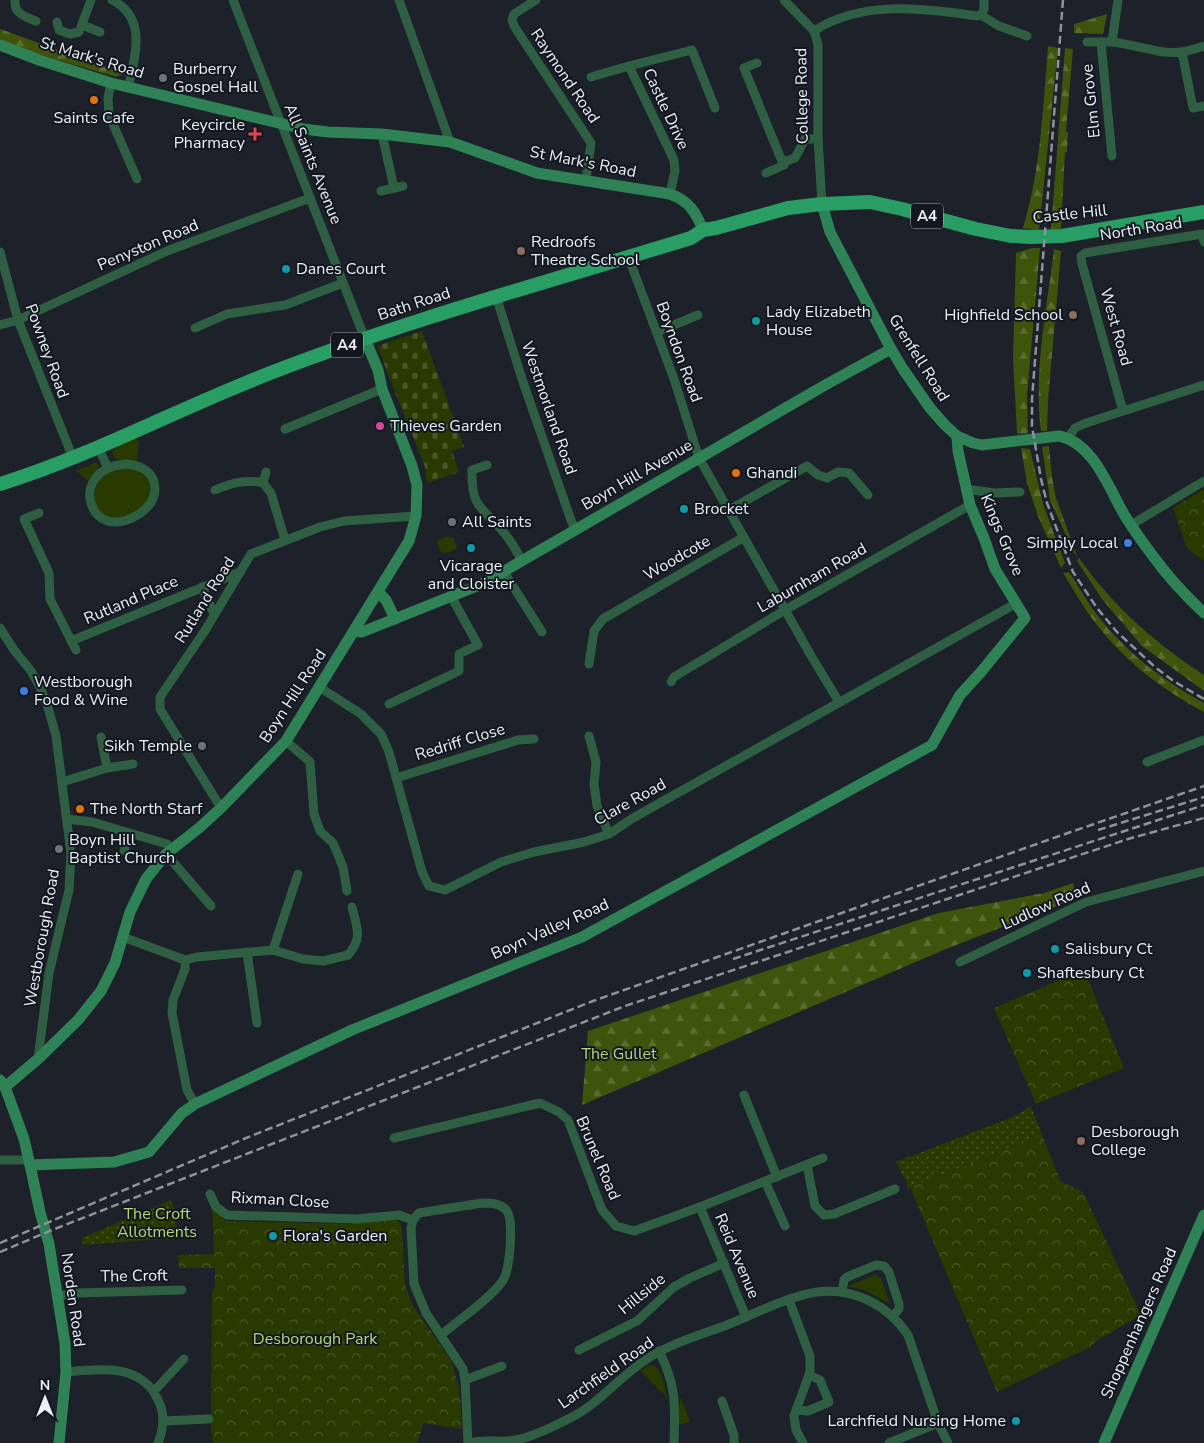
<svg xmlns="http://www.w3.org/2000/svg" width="1204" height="1443" font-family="'Nunito Sans',sans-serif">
  <defs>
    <pattern id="forest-firs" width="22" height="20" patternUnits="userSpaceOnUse" patternTransform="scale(1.25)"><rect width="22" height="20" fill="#3e530b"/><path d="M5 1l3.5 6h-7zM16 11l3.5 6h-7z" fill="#5a6c2f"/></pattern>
    <pattern id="cemetery-stones" width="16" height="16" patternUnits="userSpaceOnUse" patternTransform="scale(1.25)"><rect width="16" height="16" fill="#293a00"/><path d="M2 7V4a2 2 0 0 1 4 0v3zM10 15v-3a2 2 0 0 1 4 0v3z" fill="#485726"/></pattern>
    <pattern id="park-crowns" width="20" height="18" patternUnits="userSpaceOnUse" patternTransform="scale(1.25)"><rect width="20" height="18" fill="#293a00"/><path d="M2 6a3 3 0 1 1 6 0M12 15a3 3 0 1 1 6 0" fill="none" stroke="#485726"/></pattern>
    <pattern id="garden-dots" width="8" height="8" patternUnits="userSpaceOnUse" patternTransform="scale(1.25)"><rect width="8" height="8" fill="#293a00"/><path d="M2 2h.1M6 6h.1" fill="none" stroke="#485726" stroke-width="1.8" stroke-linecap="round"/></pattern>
  </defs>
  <rect width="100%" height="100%" fill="#1c212a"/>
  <g fill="#293a00">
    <path d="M136,438L139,444L137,461L115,459L112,451L118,446Z"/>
    <path d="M97,462L99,466C97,472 92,475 88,481L76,471Z"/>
    <path d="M121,468C125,468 129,468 133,468C148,470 157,488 149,501C143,511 122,519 111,518C104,517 99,513 94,508C94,484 97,476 121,468Z"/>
    <path d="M448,536L453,538L457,546L455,550L446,553L441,552L437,543L438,540Z"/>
    <path d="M875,1275L881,1278L890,1304L866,1291L848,1286Z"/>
    <path d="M649,1365L655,1366L661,1373L668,1399L641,1371Z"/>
    <path d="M680,1398H681L690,1422L678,1425Z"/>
  </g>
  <g fill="url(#forest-firs)">
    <path d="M1107,14L1103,34L1074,33V24Z"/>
    <path d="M0,29L125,74L116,77L38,54L0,40Z"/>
    <path d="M1048,46L1058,48L1039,231L1023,228C1041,169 1043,107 1048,46Z"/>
    <path d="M1065,48L1073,49L1066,131L1068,133L1067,152H1065L1061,229H1051Z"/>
    <path d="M1032,248H1040L1027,396L1028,433L1017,434L1013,358L1016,253Z"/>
    <path d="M1054,249L1061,251L1048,401L1047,431H1041C1033,374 1047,307 1054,249Z"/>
    <path d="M1049,446L1052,477L1056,498L1077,556L1074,553L1050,500L1042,447Z"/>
    <path d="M1021,448L1030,449L1043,504L1065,563L1061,568L1038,516L1027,483Z"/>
    <path d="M1079,558C1113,606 1155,643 1204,675V691L1142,646L1102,599L1077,561Z"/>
    <path d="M1069,572C1080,588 1089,606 1102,621C1131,656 1164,681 1204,703V712C1163,690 1126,662 1097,625C1084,609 1074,590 1063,573Z"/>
    <path d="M1073,883L1077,898L946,949L582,1105L588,1031L939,913L1044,893Z"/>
  </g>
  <path fill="url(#cemetery-stones)" d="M422,331L464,447L452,451L459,472L427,483L425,467L377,346Z"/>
  <g fill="url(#park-crowns)">
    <path d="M1204,489V561L1187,548L1173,508Z"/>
    <path d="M1084,970L1124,1068L1036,1104L994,1008Z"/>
    <path d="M1042,1135L1061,1182L1083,1192L1141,1315L1096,1341L1092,1346L997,1392L910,1187Z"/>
    <path d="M212,1205L225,1221L351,1224L394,1219C400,1221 401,1224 402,1230L405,1285L413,1306L451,1360L459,1388L462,1429L424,1423L417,1443H213L211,1426L212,1293L215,1287V1268H179L178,1255L214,1254Z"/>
  </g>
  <g fill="url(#garden-dots)">
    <path d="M1031,1106L1042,1135L908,1188L906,1181L896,1162L1013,1117Z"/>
    <path d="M171,1200L176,1214L177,1238L83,1245L82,1238Z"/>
  </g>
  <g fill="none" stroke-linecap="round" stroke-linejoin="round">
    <g stroke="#2f5f43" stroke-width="9">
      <path d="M15,0C14,14 24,16 36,21"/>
      <path d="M112,0C148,18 135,57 128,88"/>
      <path d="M233,0L365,339"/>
      <path d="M399,0L450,142"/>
      <path d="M536,0L514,14L512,20L514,26L591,143L586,180"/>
      <path d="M784,0L814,31L818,44V139L822,204"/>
      <path d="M981,15L984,9V0"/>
      <path d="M57,22L59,30L70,34L79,32L91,0"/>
      <path d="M82,25L100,32"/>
      <path d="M814,31C861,0 922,8 977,16L981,15L999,26L1027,36"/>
      <path d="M1087,42H1112L1118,0"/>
      <path d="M1101,42L1112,156"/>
      <path d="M1112,42C1134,44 1159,55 1181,52C1189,51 1197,48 1204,46"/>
      <path d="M1182,52L1193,108L1204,106"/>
      <path d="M757,63L744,68L781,159L786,161L795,158L805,139H818"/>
      <path d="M591,77L629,66"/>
      <path d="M111,83L108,98L109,115L137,179"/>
      <path d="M382,134L394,188"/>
      <path d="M766,173L784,165L786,161"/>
      <path d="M381,191L403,186"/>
      <path d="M670,194L675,171L674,160L629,66L692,50L715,108"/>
      <path d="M0,252L18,320L73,458"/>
      <path d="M628,256L674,379L699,458L810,654L839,702"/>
      <path d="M496,296L522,379L572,523L576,529"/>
      <path d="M0,325L18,320L167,251L310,198"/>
      <path d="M195,328L227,314L285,305L343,283"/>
      <path d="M657,332L698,315"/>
      <path d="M1123,411L1082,264L1081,256L1085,253L1202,234L1204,242"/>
      <path d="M285,429L382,389"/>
      <path d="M1068,438L1075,428L1086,423L1204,385"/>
      <path d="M98,447L108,468"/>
      <path d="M126,464C141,465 155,472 155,489C155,500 148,508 139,514C88,547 66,468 126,464Z"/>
      <path d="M487,465L472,470C471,511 484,507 505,534C512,542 517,552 522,561"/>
      <path d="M263,483L266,472"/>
      <path d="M966,489L995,493L1020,492"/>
      <path d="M215,490C231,483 246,479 263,483L271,493L285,540"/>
      <path d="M729,510L807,466L818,475L827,478L838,472L849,473L868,495"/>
      <path d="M39,513L24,519L49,573L50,599L76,650"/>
      <path d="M1131,525L1204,481"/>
      <path d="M504,572L542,632"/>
      <path d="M202,587L214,614"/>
      <path d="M0,628L14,650L31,671L40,687L47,704L56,736L71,854L69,890L49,973L38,1059"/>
      <path d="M71,641L240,572"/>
      <path d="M589,664L594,631L603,619L744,537"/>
      <path d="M671,682L674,677L785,610L970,505"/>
      <path d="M319,687L361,714L381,734L389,752L422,872L429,886L445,890L501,862L534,852L584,842L609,834L633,818L1015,604"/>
      <path d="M389,704L459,671V654L478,645L452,598"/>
      <path d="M589,736L596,762L594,784L597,806L609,834"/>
      <path d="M101,737L107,768"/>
      <path d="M286,741L310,762L314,814L320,831L333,843L343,867L347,891"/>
      <path d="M1147,762L1204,740"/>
      <path d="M396,778L518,740L534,739"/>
      <path d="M62,782L107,768L133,764"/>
      <path d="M221,808L160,709V697L206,629L251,554L320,527L344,521L416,516"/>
      <path d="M67,819L92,822L167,844"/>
      <path d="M124,851L129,833"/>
      <path d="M166,854L211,906"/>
      <path d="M123,937L185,960L197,957L273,950L303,959L323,961L348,955C363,938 357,928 352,907"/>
      <path d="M273,950L298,874"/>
      <path d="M247,952L257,1023"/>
      <path d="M185,960V969L173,1000L172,1013L187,1090L195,1104"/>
      <path d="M960,962L1086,902L1204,871"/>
      <path d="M744,1095L777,1177"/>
      <path d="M394,1138L540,1103L559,1112L568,1120L602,1210L616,1226L634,1231L700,1207L823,1158"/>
      <path d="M0,1160H23"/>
      <path d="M807,1165L815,1206L824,1215L834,1214L895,1189"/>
      <path d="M765,1181L785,1226"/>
      <path d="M210,1194L216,1207L227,1215L357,1219L399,1215L413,1220"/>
      <path d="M700,1207L746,1317"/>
      <path d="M842,1292L844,1280L847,1277L876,1265L884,1266L889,1272L899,1304V1309L893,1316"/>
      <path d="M57,1296L78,1293L182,1290"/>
      <path d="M789,1300L810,1356V1372L794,1416L796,1430L803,1443"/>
      <path d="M441,1335C461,1318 486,1302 502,1282C510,1271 514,1221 507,1211C501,1203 490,1203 482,1203L419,1213L413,1220L411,1228L414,1284L426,1313L463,1369L465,1380L468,1443"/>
      <path d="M579,1350L637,1321L674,1287L690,1278L724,1263"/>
      <path d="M659,1351C677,1387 675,1405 674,1443"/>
      <path d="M66,1372C98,1369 140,1363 157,1398C165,1412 164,1428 158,1443"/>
      <path d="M465,1380L502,1366"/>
      <path d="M154,1391L184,1359"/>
      <path d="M722,1401L734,1435V1443"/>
      <path d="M796,1410L808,1411L829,1402L820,1380L809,1375"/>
      <path d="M163,1421L209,1419"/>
      <path d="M470,1443C482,1439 496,1442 508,1441C527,1440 555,1426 572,1417C601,1402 620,1376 647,1359C671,1343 701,1335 727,1325C754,1314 789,1296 817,1292C853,1287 888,1305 908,1335L938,1423L948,1443"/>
      <path d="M889,1443L938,1423"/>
    </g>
    <g stroke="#2e8256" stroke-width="11">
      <path d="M0,45L39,60L111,83L304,129L328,132L382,134L450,142L537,173L670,194C689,201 696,212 703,230"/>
      <path d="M822,204L830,232L891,349L903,369L930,408L945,425L957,436L973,443L982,445L1059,436C1094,443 1109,489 1125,516C1134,530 1143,543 1153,556C1168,577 1186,596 1204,613"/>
      <path d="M378,592L386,600L395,619"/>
      <path d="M354,631L362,632L482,584L827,384L891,349"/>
      <path d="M0,1080L5,1087L24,1139L30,1165L40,1212L49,1244L65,1343L66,1372L59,1443"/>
      <path d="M5,1087L38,1059L78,1020L101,991L115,963L130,912L146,879L166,854L199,828L221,808L286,741L409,541L416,516L417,485L412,466L382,389L378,370L365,339"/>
      <path d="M30,1165L114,1162L149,1152L182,1113L195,1104L352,1030L582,937L932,745L960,695L981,672L1025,618L995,569L984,538L970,505L958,451L957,436"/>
      <path d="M1104,1443L1204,1215"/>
    </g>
    <path stroke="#289d64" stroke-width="14" d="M0,484C94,455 181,407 273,372C410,319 551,281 691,238L703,230L716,228L788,208L822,204L870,202L902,209L976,229L1011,236L1031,237L1062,236L1204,212"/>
    <g stroke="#8e929a" stroke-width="2.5" stroke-dasharray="8 4" stroke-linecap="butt">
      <path d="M1063,0L1032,399V426L1041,479L1047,503L1073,572L1097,608L1117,632L1156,668L1175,682L1204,699"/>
      <path d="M1098,830L1204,797"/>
      <path d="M733,959L1204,805"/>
      <path d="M0,1243L246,1138L593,1001L1065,834L1204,786"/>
      <path d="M0,1252L52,1230L625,1006L1128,839L1204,818"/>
    </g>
  </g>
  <g fill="#6b7280" stroke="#131820" stroke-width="2">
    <circle cx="163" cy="78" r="5"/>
    <circle cx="452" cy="522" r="5"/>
    <circle cx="202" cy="746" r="5"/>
    <circle cx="59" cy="849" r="5"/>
  </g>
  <g fill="#e8710a" stroke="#131820" stroke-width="2">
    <circle cx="94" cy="100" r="5"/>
    <circle cx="736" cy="473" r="5"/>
    <circle cx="80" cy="809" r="5"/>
  </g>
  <path fill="#e0444e" stroke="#131820" stroke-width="2" d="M252.5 126.5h5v5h5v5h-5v5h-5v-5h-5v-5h5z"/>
  <g fill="#8d6e63" stroke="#131820" stroke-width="2">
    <circle cx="521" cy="251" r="5"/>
    <circle cx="1073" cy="315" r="5"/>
    <circle cx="1081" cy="1141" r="5"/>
  </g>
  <g fill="#0f9aa8" stroke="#131820" stroke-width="2">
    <circle cx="286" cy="269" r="5"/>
    <circle cx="756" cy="321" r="5"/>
    <circle cx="684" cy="509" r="5"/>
    <circle cx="471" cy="548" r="5"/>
    <circle cx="1055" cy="949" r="5"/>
    <circle cx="1027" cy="973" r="5"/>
    <circle cx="273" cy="1236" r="5"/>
    <circle cx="1016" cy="1421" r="5"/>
  </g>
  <circle fill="#d1479c" stroke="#131820" stroke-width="2" cx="380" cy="426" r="5"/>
  <g fill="#3f7fe0" stroke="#131820" stroke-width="2">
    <circle cx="1128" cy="543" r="5"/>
    <circle cx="24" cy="691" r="5"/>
  </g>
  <g text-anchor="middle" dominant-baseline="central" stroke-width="4" stroke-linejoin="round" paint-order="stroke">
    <g fill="#131820" stroke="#abafb6" stroke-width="1">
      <rect x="911" y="203.5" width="32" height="25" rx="4"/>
      <rect x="331" y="332.5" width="32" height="25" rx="4"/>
    </g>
    <g font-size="15" font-weight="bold" fill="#ecf0f6">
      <text x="927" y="216">A4</text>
      <text x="347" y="345">A4</text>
    </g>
    <g font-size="16" fill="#ecf0f6" stroke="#131820">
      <text transform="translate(92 58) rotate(17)">St Mark's Road</text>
      <text transform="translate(565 76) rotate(56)">Raymond Road</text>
      <text transform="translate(802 96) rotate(-91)">College Road</text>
      <text transform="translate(1091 101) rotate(-96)">Elm Grove</text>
      <text transform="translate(666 109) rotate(65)">Castle Drive</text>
      <text transform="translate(583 162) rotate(11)">St Mark's Road</text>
      <text transform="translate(313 164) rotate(68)">All Saints Avenue</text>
      <text transform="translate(1070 214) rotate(-6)">Castle Hill</text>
      <text transform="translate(1141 229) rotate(-9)">North Road</text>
      <text transform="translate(148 245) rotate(-23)">Penyston Road</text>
      <text transform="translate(414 304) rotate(-18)">Bath Road</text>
      <text transform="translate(1116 327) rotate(74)">West Road</text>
      <text transform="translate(47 351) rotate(70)">Powney Road</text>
      <text transform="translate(679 352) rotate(70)">Boyndon Road</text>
      <text transform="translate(919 358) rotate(58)">Grenfell Road</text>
      <text transform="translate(549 408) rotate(71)">Westmorland Road</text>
      <text transform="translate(637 475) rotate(-30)">Boyn Hill Avenue</text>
      <text transform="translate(1002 535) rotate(67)">Kings Grove</text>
      <text transform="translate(677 558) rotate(-30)">Woodcote</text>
      <text transform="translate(812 578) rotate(-30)">Laburnham Road</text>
      <text transform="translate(131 600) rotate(-23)">Rutland Place</text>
      <text transform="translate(205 600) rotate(-58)">Rutland Road</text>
      <text transform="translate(293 696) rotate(-57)">Boyn Hill Road</text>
      <text transform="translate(460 742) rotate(-17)">Redriff Close</text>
      <text transform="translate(630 802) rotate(-29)">Clare Road</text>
      <text transform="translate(1046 906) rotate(-24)">Ludlow Road</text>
      <text transform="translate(550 929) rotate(-24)">Boyn Valley Road</text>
      <text transform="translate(42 938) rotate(-80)">Westborough Road</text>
      <text transform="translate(598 1158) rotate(67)">Brunel Road</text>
      <text transform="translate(280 1200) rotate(3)">Rixman Close</text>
      <text transform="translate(737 1256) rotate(67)">Reid Avenue</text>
      <text transform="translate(134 1276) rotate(-1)">The Croft</text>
      <text transform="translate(642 1294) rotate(-39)">Hillside</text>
      <text transform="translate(73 1300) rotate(82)">Norden Road</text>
      <text transform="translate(1139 1323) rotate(-66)">Shoppenhangers Road</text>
      <text transform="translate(606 1373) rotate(-35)">Larchfield Road</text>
    </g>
    <g font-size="16" fill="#ecf0f6" stroke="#131820" text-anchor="start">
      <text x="173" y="69">Burberry<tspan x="173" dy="18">Gospel Hall</tspan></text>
      <text x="94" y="118" text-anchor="middle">Saints Cafe</text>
      <text x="245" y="125" text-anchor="end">Keycircle<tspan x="245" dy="18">Pharmacy</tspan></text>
      <text x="531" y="242">Redroofs<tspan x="531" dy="18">Theatre School</tspan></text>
      <text x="296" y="269">Danes Court</text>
      <text x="766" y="312">Lady Elizabeth<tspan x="766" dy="18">House</tspan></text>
      <text x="1063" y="315" text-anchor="end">Highfield School</text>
      <text x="390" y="426">Thieves Garden</text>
      <text x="746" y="473">Ghandi</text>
      <text x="694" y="509">Brocket</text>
      <text x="462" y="522">All Saints</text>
      <text x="1118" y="543" text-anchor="end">Simply Local</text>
      <text x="471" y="566" text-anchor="middle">Vicarage<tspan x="471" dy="18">and Cloister</tspan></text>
      <text x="34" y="682">Westborough<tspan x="34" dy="18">Food &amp; Wine</tspan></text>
      <text x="192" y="746" text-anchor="end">Sikh Temple</text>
      <text x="90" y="809">The North Starf</text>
      <text x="69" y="840">Boyn Hill<tspan x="69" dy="18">Baptist Church</tspan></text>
      <text x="1065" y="949">Salisbury Ct</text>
      <text x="1037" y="973">Shaftesbury Ct</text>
      <text x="1091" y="1132">Desborough<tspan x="1091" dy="18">College</tspan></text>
      <text x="283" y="1236">Flora's Garden</text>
      <text x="1006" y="1421" text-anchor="end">Larchfield Nursing Home</text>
    </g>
    <g font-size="16" fill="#b5d87a" stroke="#131820">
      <text x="619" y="1054">The Gullet</text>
      <text x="157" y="1214">The Croft<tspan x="157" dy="18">Allotments</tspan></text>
      <text x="315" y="1339">Desborough Park</text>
    </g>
  </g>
  <g transform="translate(45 1398)" stroke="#131820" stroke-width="4" paint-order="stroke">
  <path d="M0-4L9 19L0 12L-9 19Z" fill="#ecf0f6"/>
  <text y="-8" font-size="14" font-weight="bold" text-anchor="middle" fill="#ecf0f6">N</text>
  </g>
</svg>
